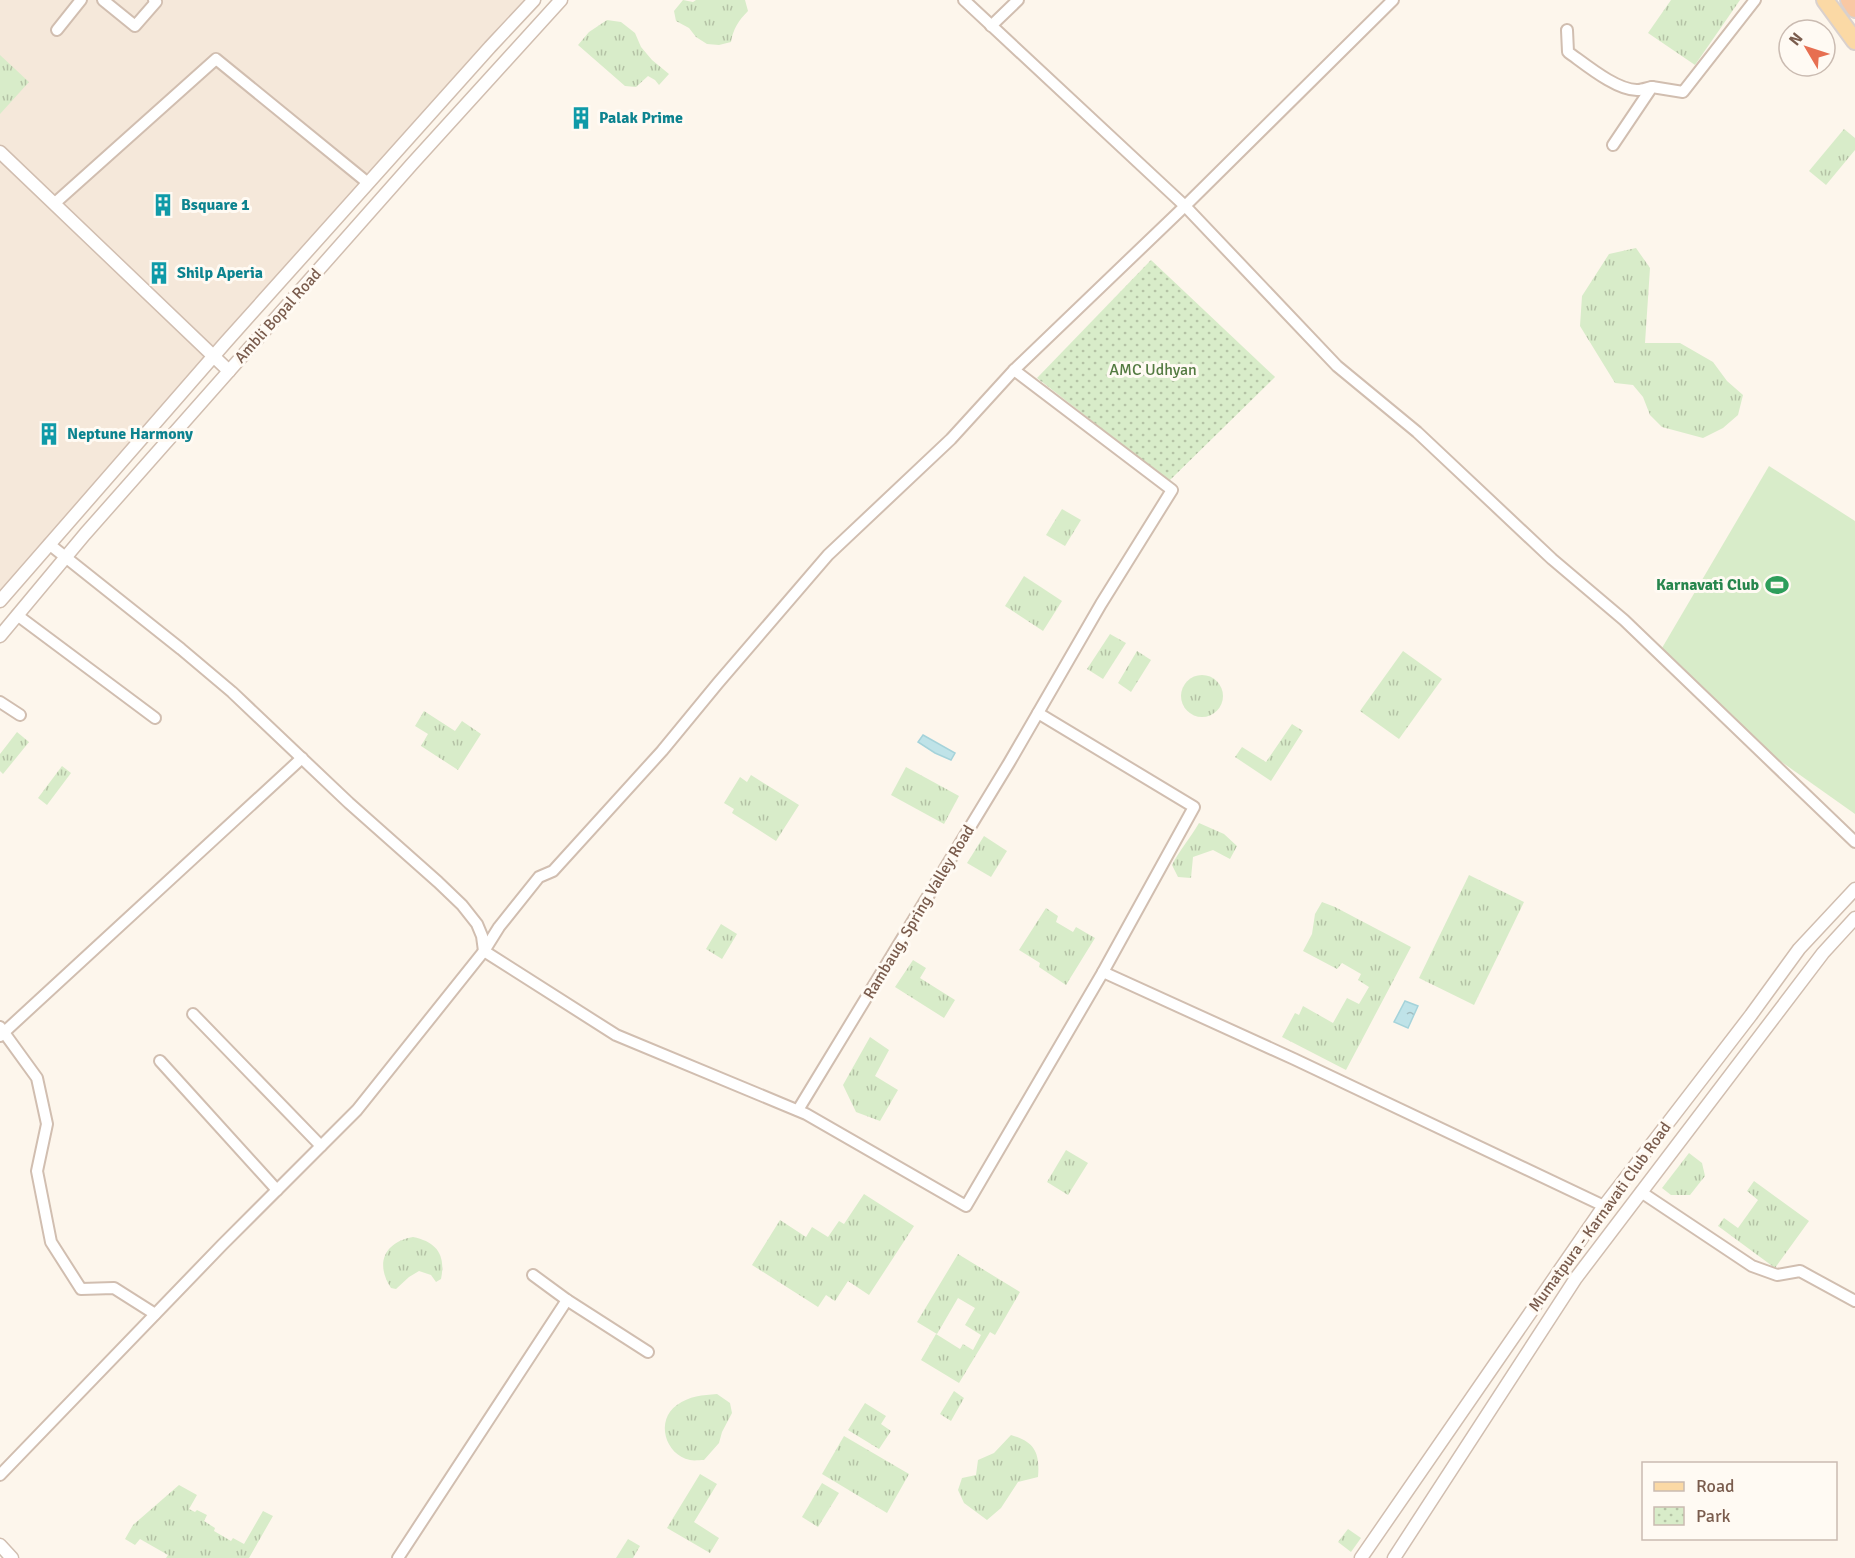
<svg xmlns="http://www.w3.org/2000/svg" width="1855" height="1558" font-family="Signika,sans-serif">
  <defs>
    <pattern id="grass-tufts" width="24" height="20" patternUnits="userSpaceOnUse" patternTransform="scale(1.5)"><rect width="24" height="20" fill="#d8ecc9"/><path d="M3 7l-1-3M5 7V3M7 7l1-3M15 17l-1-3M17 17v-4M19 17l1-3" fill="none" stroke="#b4c2a5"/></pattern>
    <pattern id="park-dots" width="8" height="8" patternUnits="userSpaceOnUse" patternTransform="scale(1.5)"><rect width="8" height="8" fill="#d8ecc9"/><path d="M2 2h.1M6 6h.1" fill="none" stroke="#b4c2a5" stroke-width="1.8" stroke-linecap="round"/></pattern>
    <pattern id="water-ripples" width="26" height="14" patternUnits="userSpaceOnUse" patternTransform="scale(1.5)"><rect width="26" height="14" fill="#bfe3e8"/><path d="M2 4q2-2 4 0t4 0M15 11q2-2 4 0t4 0" fill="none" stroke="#a0bbbe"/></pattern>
  </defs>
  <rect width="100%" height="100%" fill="#fdf6ec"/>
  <path fill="#f5e8da" d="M0,0H542L225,343L0,592Z"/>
  <g fill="url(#grass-tufts)">
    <path d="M683,0L693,2L696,0H745L748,11C739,20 733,29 731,42L719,45L707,44L696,37L689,28L676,21L674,11Z"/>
    <path d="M1671,0H1740L1695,65L1648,33Z"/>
    <path d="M607,20L621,22L635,33L641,47L652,60L669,74L659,85L655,80L648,76L636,87L625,86L578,45L589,32Z"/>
    <path d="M0,55L29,82L0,114Z"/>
    <path d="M1844,129L1855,138V150L1826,185L1809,171Z"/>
    <path d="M1636,248L1650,268L1645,343H1680L1713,362L1727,381L1743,395L1738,415L1723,428L1703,438L1662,427L1650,415L1643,397L1633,385L1615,383L1580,326L1582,296L1609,254Z"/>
    <path d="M1062,509L1081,520L1065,546L1046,535Z"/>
    <path d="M1024,576L1062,601L1043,631L1005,606Z"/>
    <path d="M1110,634L1126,643L1103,679L1087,669Z"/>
    <path d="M1137,651L1151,660L1131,692L1118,683Z"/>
    <path d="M1403,651L1442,679L1399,739L1360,711Z"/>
    <circle cx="1202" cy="696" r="21"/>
    <path d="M424,711L455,731L462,721L481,734L458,770L421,746L428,734L415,726Z"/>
    <path d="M1292,724L1303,731L1271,781L1235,757L1242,747L1266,762Z"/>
    <path d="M17,732L29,742L3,774L0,771V754Z"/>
    <path d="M62,766L71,773L47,805L38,798Z"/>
    <path d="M906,767L959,796L944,824L891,795Z"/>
    <path d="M751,775L799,805L776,841L732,813L734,809L724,803L740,777L747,782Z"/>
    <path d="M1199,823L1224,834L1237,846L1230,859L1213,850L1193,857L1191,878L1178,877L1172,865C1179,851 1191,837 1199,823Z"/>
    <path d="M984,836L1007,851L991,877L967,863Z"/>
    <path d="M1469,875L1524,902L1474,1005L1419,978Z"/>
    <path d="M1322,902L1335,907L1411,947L1346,1070L1282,1037L1295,1013L1299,1015L1303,1006L1333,1023L1347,998L1359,1004L1369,987L1358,980L1361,974L1342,963L1337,969L1303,951L1312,934L1315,914Z"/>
    <path d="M1046,908L1058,916L1056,922L1073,932L1076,927L1095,938L1066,985L1039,967L1040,963L1019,950Z"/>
    <path d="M721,924L737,934L722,959L706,949Z"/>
    <path d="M913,960L926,968L920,978L955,1000L944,1018L895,987Z"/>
    <path d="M870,1037L889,1050L875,1076L898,1090L880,1121L856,1112L843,1085Z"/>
    <path d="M1066,1150L1088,1163L1068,1195L1047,1182Z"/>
    <path d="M1689,1153L1702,1163L1705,1176L1690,1195H1671L1662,1188Z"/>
    <path d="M1754,1181L1809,1221L1775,1268L1718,1226L1724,1218L1738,1228L1758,1200L1747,1191Z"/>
    <path d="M864,1194L914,1226L869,1295L848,1281L835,1301L826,1295L818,1307L752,1265L780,1220L806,1237L812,1227L828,1237L839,1221L844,1224Z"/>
    <path d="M413,1237C437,1242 446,1255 441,1279L436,1282L431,1275L419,1271L409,1277L396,1289L391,1288C375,1264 384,1242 413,1237Z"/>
    <path d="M958,1254L1020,1292L995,1335L990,1332L959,1383L921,1360L936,1334L960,1349L963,1344L973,1350L981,1335L965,1325L975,1308L958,1298L937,1334L917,1322Z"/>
    <path d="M954,1391L964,1398L951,1421L940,1414Z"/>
    <path d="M717,1394L730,1403L732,1413L722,1432L719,1443L704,1460C700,1460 694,1461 690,1460C665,1455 655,1420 677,1405C689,1396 703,1395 717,1394Z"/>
    <path d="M865,1403L886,1416L881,1424L891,1431L879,1449L848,1430Z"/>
    <path d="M1011,1435C1035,1442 1040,1453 1038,1477L1018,1482L1001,1508L987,1520L964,1503L958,1490L962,1478L976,1475L978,1460L994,1453Z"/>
    <path d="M844,1436L909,1474L887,1513L822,1474Z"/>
    <path d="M700,1474L717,1484L694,1522L719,1538L710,1553L667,1528Z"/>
    <path d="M822,1483L839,1493L818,1527L802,1517Z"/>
    <path d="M179,1485L197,1495L189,1509L195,1512L197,1510L207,1515L204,1521L215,1528L214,1531L231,1541L233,1538L244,1544L263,1511L273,1516L249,1558H166L168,1555L140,1539L135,1545L125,1539L133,1525Z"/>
    <path d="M1348,1529L1361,1538L1351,1552L1338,1542Z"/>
    <path d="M628,1539L640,1546L633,1558H616Z"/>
  </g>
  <path fill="url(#park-dots)" d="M1151,260L1275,377L1169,481L1037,378Z"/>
  <path fill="#d8ecc9" d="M1769,466L1855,521V814L1776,758L1662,648Z"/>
  <g fill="url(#water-ripples)" stroke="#a5d3da" stroke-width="1.5">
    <path d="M923,735L955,753L951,760L935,753L918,742Z"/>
    <path d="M1405,1001L1418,1006L1408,1028L1394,1022Z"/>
  </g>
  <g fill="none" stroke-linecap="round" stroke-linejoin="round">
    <g stroke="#d1beb0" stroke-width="14">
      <g id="minor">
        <path d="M103,0L135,26L156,2L154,0"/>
        <path d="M964,0L1185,206L1337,366L1417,432L1552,559L1624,620L1855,842"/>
        <path d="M991,26L1018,0"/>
        <path d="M57,30L81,0"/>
        <path d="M1567,30L1568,52C1585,64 1617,91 1638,90C1642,90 1647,88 1652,87"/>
        <path d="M1613,145L1652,87L1683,92L1755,0"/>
        <path d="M55,203L216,59L368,183"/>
        <path d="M49,544L181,649L232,692L349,803L438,882L462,905L477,924L482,936L484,951L616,1035L806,1114L966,1206L1103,972L1294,1059L1604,1206"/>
        <path d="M17,615L155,718"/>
        <path d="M0,702L20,715"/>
        <path d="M1038,713L1194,807L1103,972"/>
        <path d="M193,1014L321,1146"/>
        <path d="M0,1027L37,1078L47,1124L37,1171L51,1242L81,1289L114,1288L155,1314"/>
        <path d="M0,1036L302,758"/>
        <path d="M160,1061L277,1190"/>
        <path d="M798,1110L1009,763L1101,604L1172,490L1014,370"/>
        <path d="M1641,1192L1752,1266L1777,1275L1800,1271L1855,1301"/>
        <path d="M533,1275L567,1300L648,1352"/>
        <path d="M0,1475L222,1245L357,1110L484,951L499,927L539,877L553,871L662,751L718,683L828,555L951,439L1014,370L1185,206L1393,0"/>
        <path d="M398,1558L567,1300"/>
      </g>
    </g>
    <g stroke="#d1beb0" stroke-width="15">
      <g id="tertiary">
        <path d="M0,152L229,371"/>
        <path d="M0,601L225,343L490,47L534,0"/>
        <path d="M0,636L85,534L412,164L561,0"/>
        <path d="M0,1545L12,1558"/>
        <path d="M1361,1558L1604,1206L1751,1015L1799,949L1855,889"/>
        <path d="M1394,1558L1576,1278L1823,953L1855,918"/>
      </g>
    </g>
    <g stroke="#dad1cd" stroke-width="20">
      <path id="primary" d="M1825,0L1855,41"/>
    </g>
    <g stroke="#dad1cd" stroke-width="20">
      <path id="trunk" d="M1849,0L1855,9"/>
    </g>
    <use href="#minor" stroke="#fff" stroke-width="10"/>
    <use href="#tertiary" stroke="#fff" stroke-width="12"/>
    <use href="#primary" stroke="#fbd9a5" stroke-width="16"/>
    <use href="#trunk" stroke="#f9c8a4" stroke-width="16"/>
  </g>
  <defs>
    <g id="building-bare" transform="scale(1.8)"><path d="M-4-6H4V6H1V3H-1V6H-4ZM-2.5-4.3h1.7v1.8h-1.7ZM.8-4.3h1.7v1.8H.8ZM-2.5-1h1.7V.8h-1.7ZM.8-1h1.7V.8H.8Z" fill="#0f9aa8" stroke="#fffaf3" stroke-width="2.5" paint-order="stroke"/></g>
    <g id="stadium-bare" transform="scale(1.8)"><path d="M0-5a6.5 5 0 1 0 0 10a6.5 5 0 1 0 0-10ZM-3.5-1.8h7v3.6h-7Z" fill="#2e9e5b" stroke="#fffaf3" stroke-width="2.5" paint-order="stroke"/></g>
  </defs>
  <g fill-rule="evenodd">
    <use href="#building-bare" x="581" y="118"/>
    <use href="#building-bare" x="163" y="205"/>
    <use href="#building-bare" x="159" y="273"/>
    <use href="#building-bare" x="49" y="434"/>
    <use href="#stadium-bare" x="1777" y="585"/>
  </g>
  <g text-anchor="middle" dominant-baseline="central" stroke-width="6" stroke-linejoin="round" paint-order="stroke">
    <g font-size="16" font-weight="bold" fill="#0d838f" stroke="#fffaf3" text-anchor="start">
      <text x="599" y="118">Palak Prime</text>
      <text x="181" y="205">Bsquare 1</text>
      <text x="177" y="273">Shilp Aperia</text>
      <text x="67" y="434">Neptune Harmony</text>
    </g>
    <g font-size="16" fill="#7a5c4d" stroke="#fffaf3">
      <text transform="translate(278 316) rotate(-48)">Ambli Bopal Road</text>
      <text transform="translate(919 912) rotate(-59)">Rambaug, Spring Valley Road</text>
      <text transform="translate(1600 1217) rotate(-54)">Mumatpura - Karnavati Club Road</text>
    </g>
    <g font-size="16" fill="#537a41" stroke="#fffaf3">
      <text x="1153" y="370">AMC Udhyan</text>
    </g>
    <g font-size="16" font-weight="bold" fill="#27864d" stroke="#fffaf3" text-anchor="end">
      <text x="1759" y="585">Karnavati Club</text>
    </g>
  </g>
  <rect x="1642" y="1462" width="195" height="78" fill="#fffaf3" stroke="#cabbb1" stroke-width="1.5"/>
  <rect x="1654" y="1482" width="30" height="9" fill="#fbd9a5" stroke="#cabbb1" stroke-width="1.5"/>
  <text x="1696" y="1492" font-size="18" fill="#7a5c4d">Road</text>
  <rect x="1654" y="1507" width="30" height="18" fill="url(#park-dots)" stroke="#cabbb1" stroke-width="1.5"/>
  <text x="1696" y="1522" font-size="18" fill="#7a5c4d">Park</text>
  <g transform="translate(1807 48) rotate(309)"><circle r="28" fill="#fffaf3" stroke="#cabbb1" stroke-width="1.5"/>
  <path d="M0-4.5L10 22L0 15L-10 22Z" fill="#e76f51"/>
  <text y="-9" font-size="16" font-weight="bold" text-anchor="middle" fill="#7a5c4d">N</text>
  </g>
</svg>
